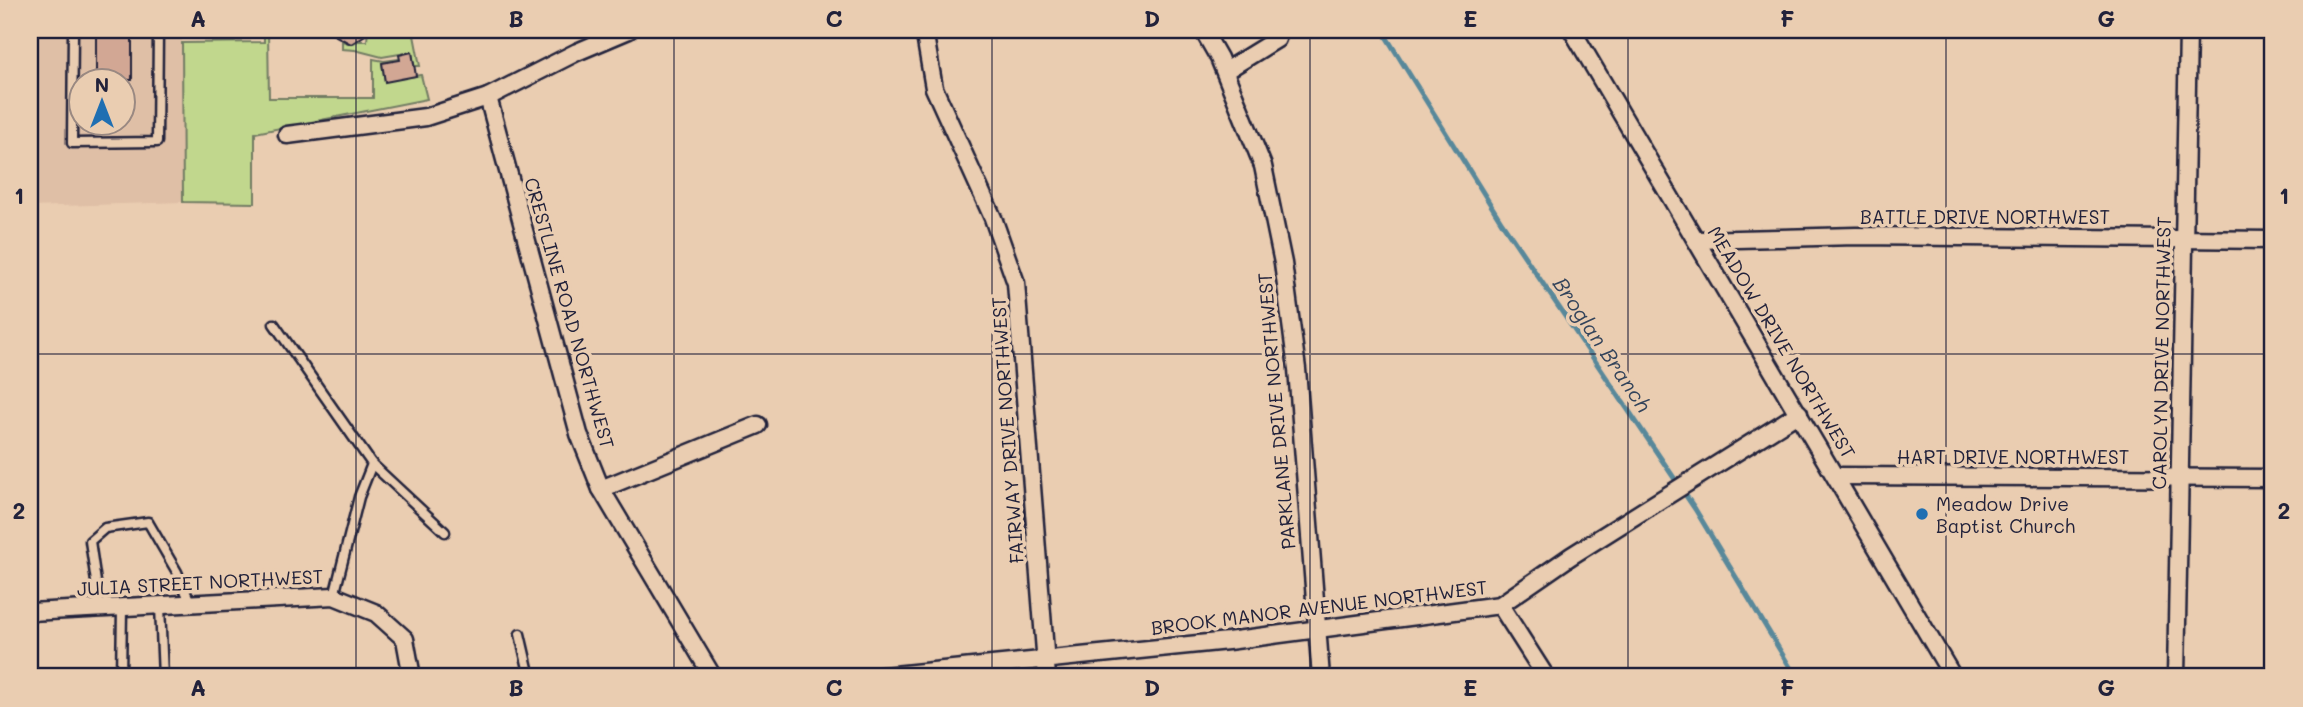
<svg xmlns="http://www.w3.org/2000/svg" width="2303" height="707" font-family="Mali,sans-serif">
  <rect width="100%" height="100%" fill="#eacdb1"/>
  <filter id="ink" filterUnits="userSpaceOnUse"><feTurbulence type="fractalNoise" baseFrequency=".0143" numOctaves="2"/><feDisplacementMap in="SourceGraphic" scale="14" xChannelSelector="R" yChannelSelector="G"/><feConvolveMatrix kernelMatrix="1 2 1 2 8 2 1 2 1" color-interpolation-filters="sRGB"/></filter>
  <g filter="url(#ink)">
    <path fill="#dfbfa6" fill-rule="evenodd" d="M30,30H182L183,202L30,207ZM80,80H122V122H80Z"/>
    <g fill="#c1d78d" stroke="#727c64" stroke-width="2">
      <path d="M264,30H268L269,98H373V59L384,61L399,59L382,63L385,81L421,75L427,99L255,133V203L183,202L182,43L264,42Z"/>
      <path d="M368,30H413L420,66H414L412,52L382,57L355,50L342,49V41L351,44L358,41H367Z"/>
    </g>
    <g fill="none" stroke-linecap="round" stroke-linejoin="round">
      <path stroke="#59889a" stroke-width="5" d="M1382,30L1502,223L1695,509L1796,677"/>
    </g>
    <g fill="#d2a794" stroke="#22223b" stroke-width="2">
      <rect x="96" y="30" width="36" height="50"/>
      <path d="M325,30H373L351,44Z"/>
      <path d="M412,52L416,76L385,82L382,63L400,60L399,55Z"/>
    </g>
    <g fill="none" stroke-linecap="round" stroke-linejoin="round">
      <g stroke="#22223b" stroke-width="13">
        <g id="service">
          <path d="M73,30L72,143L157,142L158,30"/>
          <path d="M274,324L372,464L359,497L334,596"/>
          <path d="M372,464L445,532"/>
          <path d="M160,606L163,677"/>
          <path d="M100,609L90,541L105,528L148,522L177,572L191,604"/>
          <path d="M520,634L530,677"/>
          <path d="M99,677H121L122,608"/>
        </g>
      </g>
      <g stroke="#22223b" stroke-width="21">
        <g id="minor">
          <path d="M924,30L934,88L993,218L1016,283L1047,677"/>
          <path d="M1203,30L1219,58L1263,166L1283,263L1297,369L1321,677"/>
          <path d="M1572,30L1953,677"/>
          <path d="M1225,71L1277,39"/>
          <path d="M488,97L579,434L601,489L713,677"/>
          <path d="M287,135L426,117L488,97L577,52L629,30"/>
          <path d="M1697,240L1856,236L2273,240"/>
          <path d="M1836,476L2273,478"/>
          <path d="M601,489L758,425"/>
          <path d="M1500,605L1546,677"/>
          <path d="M30,612L334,596L376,613L405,639L412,677"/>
          <path d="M874,677L1228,641L1500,605L1571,556L1799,413"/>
          <path d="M2176,677L2188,30"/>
        </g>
      </g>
      <use href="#service" stroke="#eacdb1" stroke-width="8"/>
      <use href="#minor" stroke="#eacdb1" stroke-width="16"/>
    </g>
  </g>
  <path fill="none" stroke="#22223b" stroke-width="2" stroke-opacity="0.55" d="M356,30V677M674,30V677M992,30V677M1310,30V677M1628,30V677M1946,30V677M30,354H2273"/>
  <circle fill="#1f6fb2" stroke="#eacdb1" stroke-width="2.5" cx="1922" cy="514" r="7"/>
  <g text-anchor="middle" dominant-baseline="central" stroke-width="7" stroke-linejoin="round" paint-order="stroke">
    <g font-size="19" fill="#22223b" stroke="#eacdb1">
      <text x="1985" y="216">BATTLE DRIVE NORTHWEST</text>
      <text transform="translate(570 313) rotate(74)">CRESTLINE ROAD NORTHWEST</text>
      <text transform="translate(1782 342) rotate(59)">MEADOW DRIVE NORTHWEST</text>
      <text transform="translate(2161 353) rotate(-89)">CAROLYN DRIVE NORTHWEST</text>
      <text transform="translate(1276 411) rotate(-95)">PARKLANE DRIVE NORTHWEST</text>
      <text transform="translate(1007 430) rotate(-94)">FAIRWAY DRIVE NORTHWEST</text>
      <text x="2013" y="456">HART DRIVE NORTHWEST</text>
      <text transform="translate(200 582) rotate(-3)">JULIA STREET NORTHWEST</text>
      <text transform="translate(1319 607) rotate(-7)">BROOK MANOR AVENUE NORTHWEST</text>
    </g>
    <g font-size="19" fill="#22223b" stroke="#eacdb1" text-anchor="start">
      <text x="1936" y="503">Meadow Drive<tspan x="1936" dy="22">Baptist Church</tspan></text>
    </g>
    <g font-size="21" font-style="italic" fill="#34445b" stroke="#eacdb1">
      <text transform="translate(1603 344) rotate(56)">Broglan Branch</text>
    </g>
  </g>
  <rect width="2303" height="707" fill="none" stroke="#eacdb1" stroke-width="77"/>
  <g transform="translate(102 102)"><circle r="33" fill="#eacdb1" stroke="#9a8982" stroke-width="2"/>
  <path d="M0-5L12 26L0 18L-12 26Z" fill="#1f6fb2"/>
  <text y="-10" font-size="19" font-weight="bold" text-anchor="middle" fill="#22223b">N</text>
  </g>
  <rect x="38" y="38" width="2226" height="630" fill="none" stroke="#22223b" stroke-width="2.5"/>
  <g font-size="23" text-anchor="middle" font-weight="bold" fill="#22223b">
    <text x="198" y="27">A</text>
    <text x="516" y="27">B</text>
    <text x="834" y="27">C</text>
    <text x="1152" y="27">D</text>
    <text x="1470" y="27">E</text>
    <text x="1787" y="27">F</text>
    <text x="2106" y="27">G</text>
    <text x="19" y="204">1</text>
    <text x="2284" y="204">1</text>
    <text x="19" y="519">2</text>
    <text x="2284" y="519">2</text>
    <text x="198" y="696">A</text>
    <text x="516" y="696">B</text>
    <text x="834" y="696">C</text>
    <text x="1152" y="696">D</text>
    <text x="1470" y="696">E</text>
    <text x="1787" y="696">F</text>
    <text x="2106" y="696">G</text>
  </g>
</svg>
